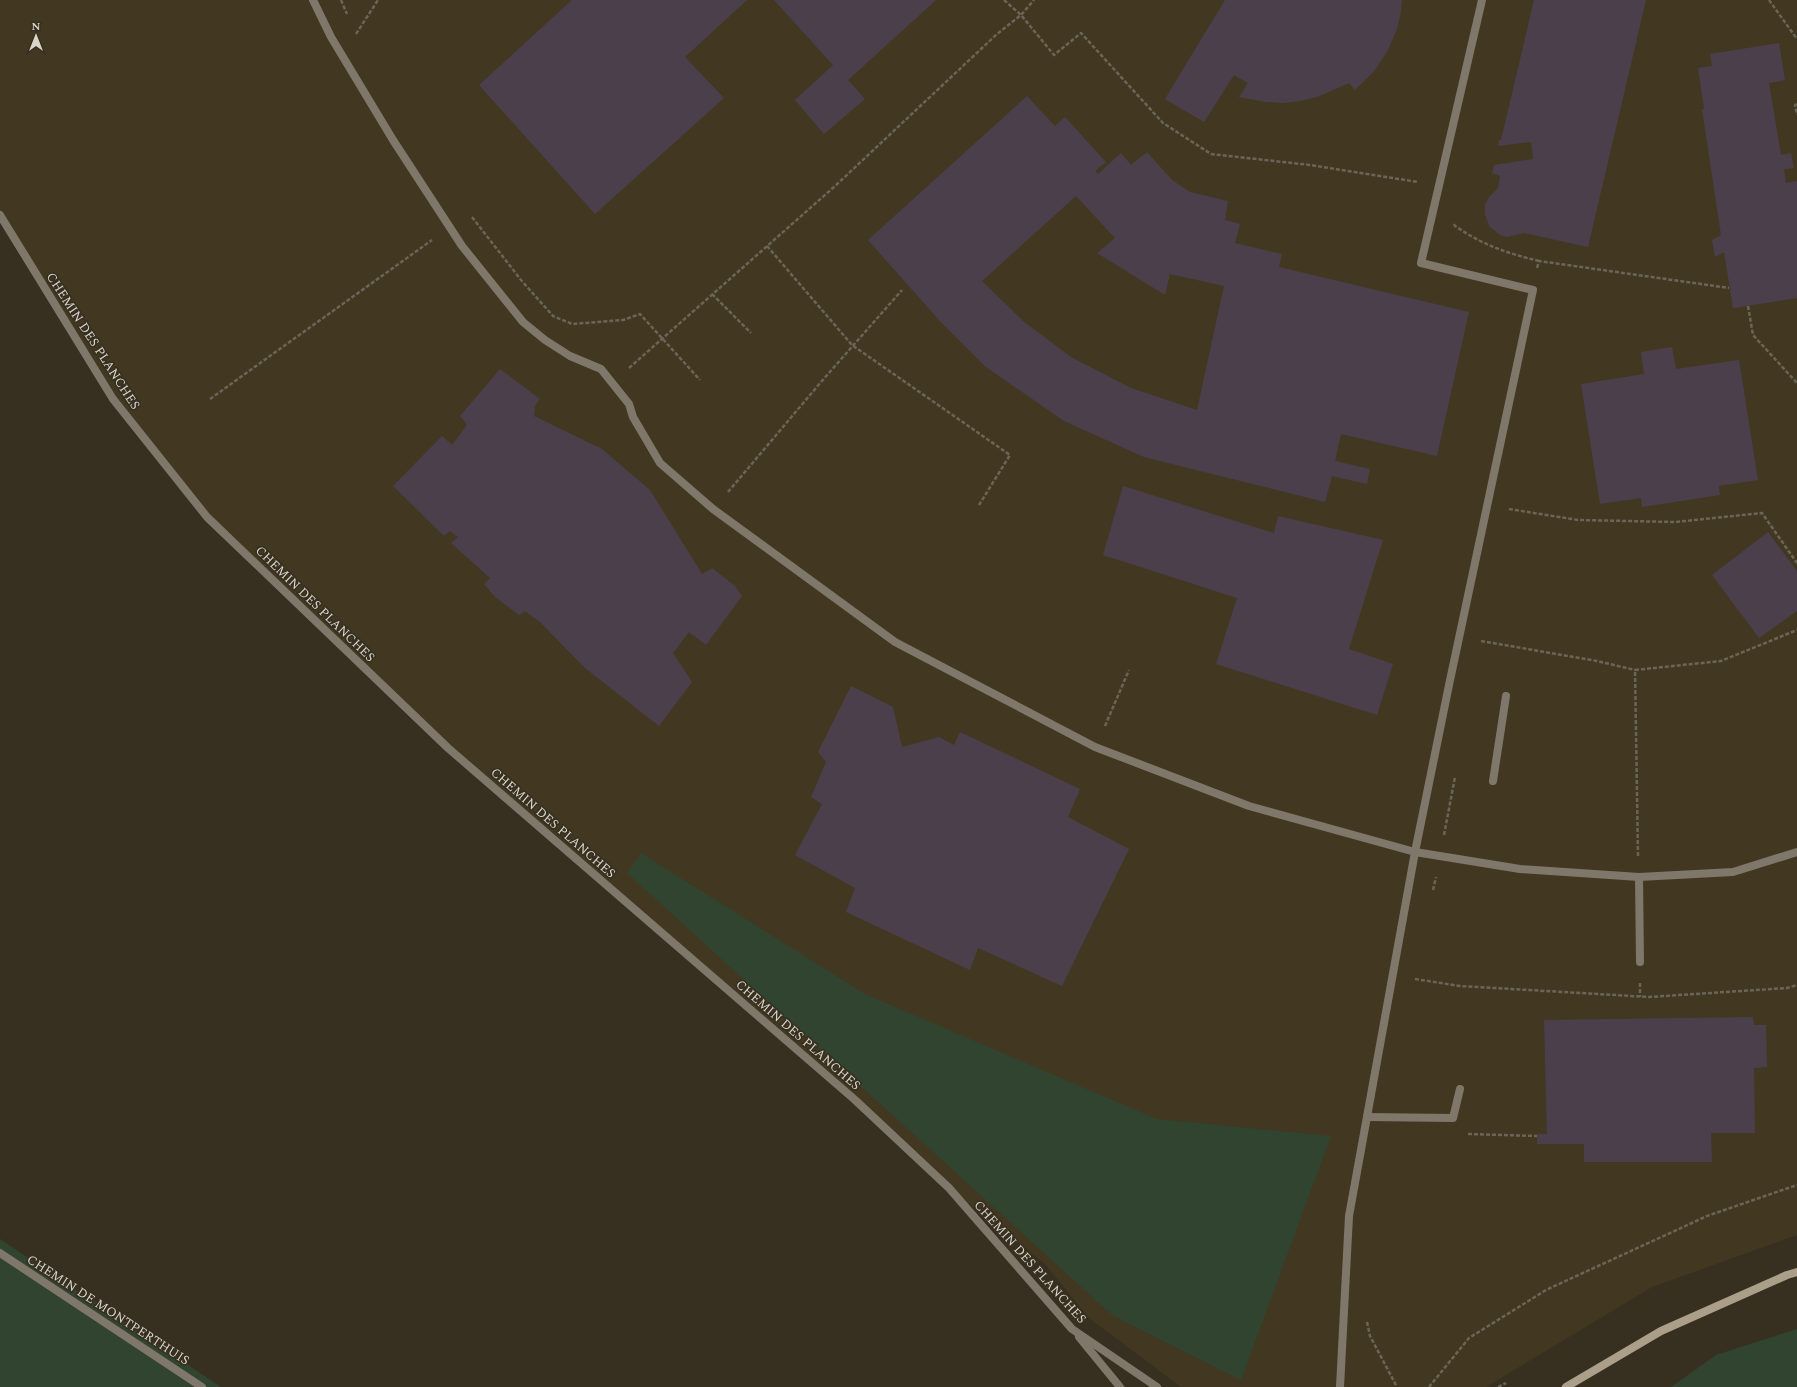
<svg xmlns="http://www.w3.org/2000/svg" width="1797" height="1387" font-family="Spectral,serif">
  <rect width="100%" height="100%" fill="#373020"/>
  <path fill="#423821" d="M0,0H1797V1235L1652,1287L1486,1387H1181L1089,1318L1045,1264L949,1188L854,1099L448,748L207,517L113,399L0,215Z"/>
  <g fill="#30442f">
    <path d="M641,853L865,994L1157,1119L1331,1136L1241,1380L1112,1315L627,873Z"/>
    <path d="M0,1239L221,1387H0Z"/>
    <path d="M1797,1329V1387H1671L1716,1355Z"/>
  </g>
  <g fill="#4c3f4c" fill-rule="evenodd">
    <path d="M572,0H747L685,57L724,98L595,214L479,85Z"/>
    <path d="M774,0H936L848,80L865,99L824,134L795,100L833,65Z"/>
    <path d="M1225,0H1402L1401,12L1397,29L1387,52L1375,70L1355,90L1349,83L1320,96L1300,101L1283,103L1265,102L1239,97L1248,83L1234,75L1204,122L1165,99Z"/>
    <path d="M1534,0H1646L1588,247L1524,233L1507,237L1500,235L1489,226L1485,214V205L1489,197L1498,188L1500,176L1492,173L1494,165L1533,159L1531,142L1498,146L1499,140H1501Z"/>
    <path d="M1779,43L1785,80L1769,83L1781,155L1791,153L1794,168L1784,169L1786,183L1797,181V298L1733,308L1724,252L1715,257L1712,240L1721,235L1702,109H1704L1698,68L1712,66L1710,54Z"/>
    <path d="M1027,96L1055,126L1065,117L1106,162L1095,171L1098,174L1121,153L1131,165L1147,152L1172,180L1190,192L1228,201L1225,220L1240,224L1235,243L1282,254L1279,267L1469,312L1437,456L1341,434L1335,461L1370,469L1367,484L1332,476L1325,502L1144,457L1064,421L986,367L939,320L868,240ZM1076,196L1115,238L1097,253L1165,295L1170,274L1224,286L1197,410L1131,388L1071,357L1023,321L982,281Z"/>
    <path d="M1672,347L1676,369L1739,360L1758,480L1719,486L1720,495L1642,507L1641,498L1600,504L1581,384L1644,374L1641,352Z"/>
    <path d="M500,369L540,399L535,406L534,416L602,449L650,490L702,574L712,568L735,586L742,596L706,645L689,632L673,653L692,682L659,726L585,668L540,622L525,611L519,615L495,597L484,584L490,578L451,543L458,537L450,531L444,536L393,486L442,436L452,445L467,425L460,416Z"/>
    <path d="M1123,486L1274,533L1278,516L1383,540L1349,649L1393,664L1377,715L1216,664L1237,598L1103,555Z"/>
    <path d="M1768,532L1797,571V611L1759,638L1712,575Z"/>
    <path d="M851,686L893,707L902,747L939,737L954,745L960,732L1080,789L1068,817L1129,849L1062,986L978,948L970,970L846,912L855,888L795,855L822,804L811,797L826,762L818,752Z"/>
    <path d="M1753,1017L1754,1025H1766L1767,1067L1754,1068L1755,1133H1711L1712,1162H1584V1144H1537V1134H1547L1544,1020Z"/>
  </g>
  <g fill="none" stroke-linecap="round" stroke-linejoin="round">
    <g stroke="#6b6557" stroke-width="2.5" stroke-dasharray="4 2" stroke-linecap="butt">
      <path d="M341,0L347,14"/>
      <path d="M1004,0L1021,15L1054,55L1081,33L1163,123L1211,154L1310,165L1418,182"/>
      <path d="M1769,0L1797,39"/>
      <path d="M356,34L378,0"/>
      <path d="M1797,104L1795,105L1797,115"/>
      <path d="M472,217L521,280L553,316L572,324L623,320L640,314L700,380"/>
      <path d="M1454,224L1455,226C1483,245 1506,253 1539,261"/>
      <path d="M767,246L852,345L1010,455L979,505"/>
      <path d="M1537,268L1539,261L1729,288"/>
      <path d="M712,294L751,333"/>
      <path d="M1748,306L1753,335L1797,383"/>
      <path d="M629,368L834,187L997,34L1021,15L1034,0"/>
      <path d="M210,399L432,240"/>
      <path d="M728,492L821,382L902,290"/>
      <path d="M1509,509L1578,520L1676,522L1762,513L1797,563"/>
      <path d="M1481,641L1597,661L1635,670"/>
      <path d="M1105,726L1129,670"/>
      <path d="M1444,835L1455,777"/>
      <path d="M1638,856L1635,670L1721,661L1797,630"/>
      <path d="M1433,890L1436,877"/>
      <path d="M1415,979L1460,986L1649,997L1787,988L1797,985"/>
      <path d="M1640,983V997"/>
      <path d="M1468,1134L1537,1136"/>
      <path d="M1367,1322L1370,1336L1397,1387"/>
      <path d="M1429,1387L1469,1338L1546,1290L1707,1216L1797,1185"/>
      <path d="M1498,1387L1506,1383"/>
    </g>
    <g stroke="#7f786a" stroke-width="8">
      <path d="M313,0L331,37L393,140L462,246L523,322L545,340L570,356L601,369L629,404L633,417L660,463L713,509L895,642L1095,747L1249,806L1415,852L1349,1216L1340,1387"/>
      <path d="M1482,0L1421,263L1533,290L1449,685L1415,852L1520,869L1639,877L1733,872L1797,852"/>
      <path d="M1493,781L1506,696"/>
      <path d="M1639,877L1640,962"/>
      <path d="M1367,1117L1453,1118L1460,1089"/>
    </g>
    <g stroke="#7f786a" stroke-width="8">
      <path d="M0,215L113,399L207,517L448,748L854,1099L949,1188L1072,1329L1157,1387"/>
      <path d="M0,1253L202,1387"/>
      <path d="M1079,1337L1120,1387"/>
    </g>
    <path stroke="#ac9f89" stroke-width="8" d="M1566,1387L1661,1331L1787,1275L1797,1272"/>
  </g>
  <g text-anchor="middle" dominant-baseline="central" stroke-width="3.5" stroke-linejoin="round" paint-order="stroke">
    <g font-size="13" fill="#d8d4ca" stroke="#373020">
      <text transform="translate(93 341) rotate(57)">CHEMIN DES PLANCHES</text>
      <text transform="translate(315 604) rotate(44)">CHEMIN DES PLANCHES</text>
      <text transform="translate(553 823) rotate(41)">CHEMIN DES PLANCHES</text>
      <text transform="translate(798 1035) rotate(41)">CHEMIN DES PLANCHES</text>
      <text transform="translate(1030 1262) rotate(48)">CHEMIN DES PLANCHES</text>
      <text transform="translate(108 1310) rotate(33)">CHEMIN DE MONTPERTHUIS</text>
    </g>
  </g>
  <g transform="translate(36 36)" stroke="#373020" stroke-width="3" paint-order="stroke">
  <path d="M0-3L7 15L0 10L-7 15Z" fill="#d8d4ca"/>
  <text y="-6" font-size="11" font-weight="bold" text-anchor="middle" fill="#d8d4ca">N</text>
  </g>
</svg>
